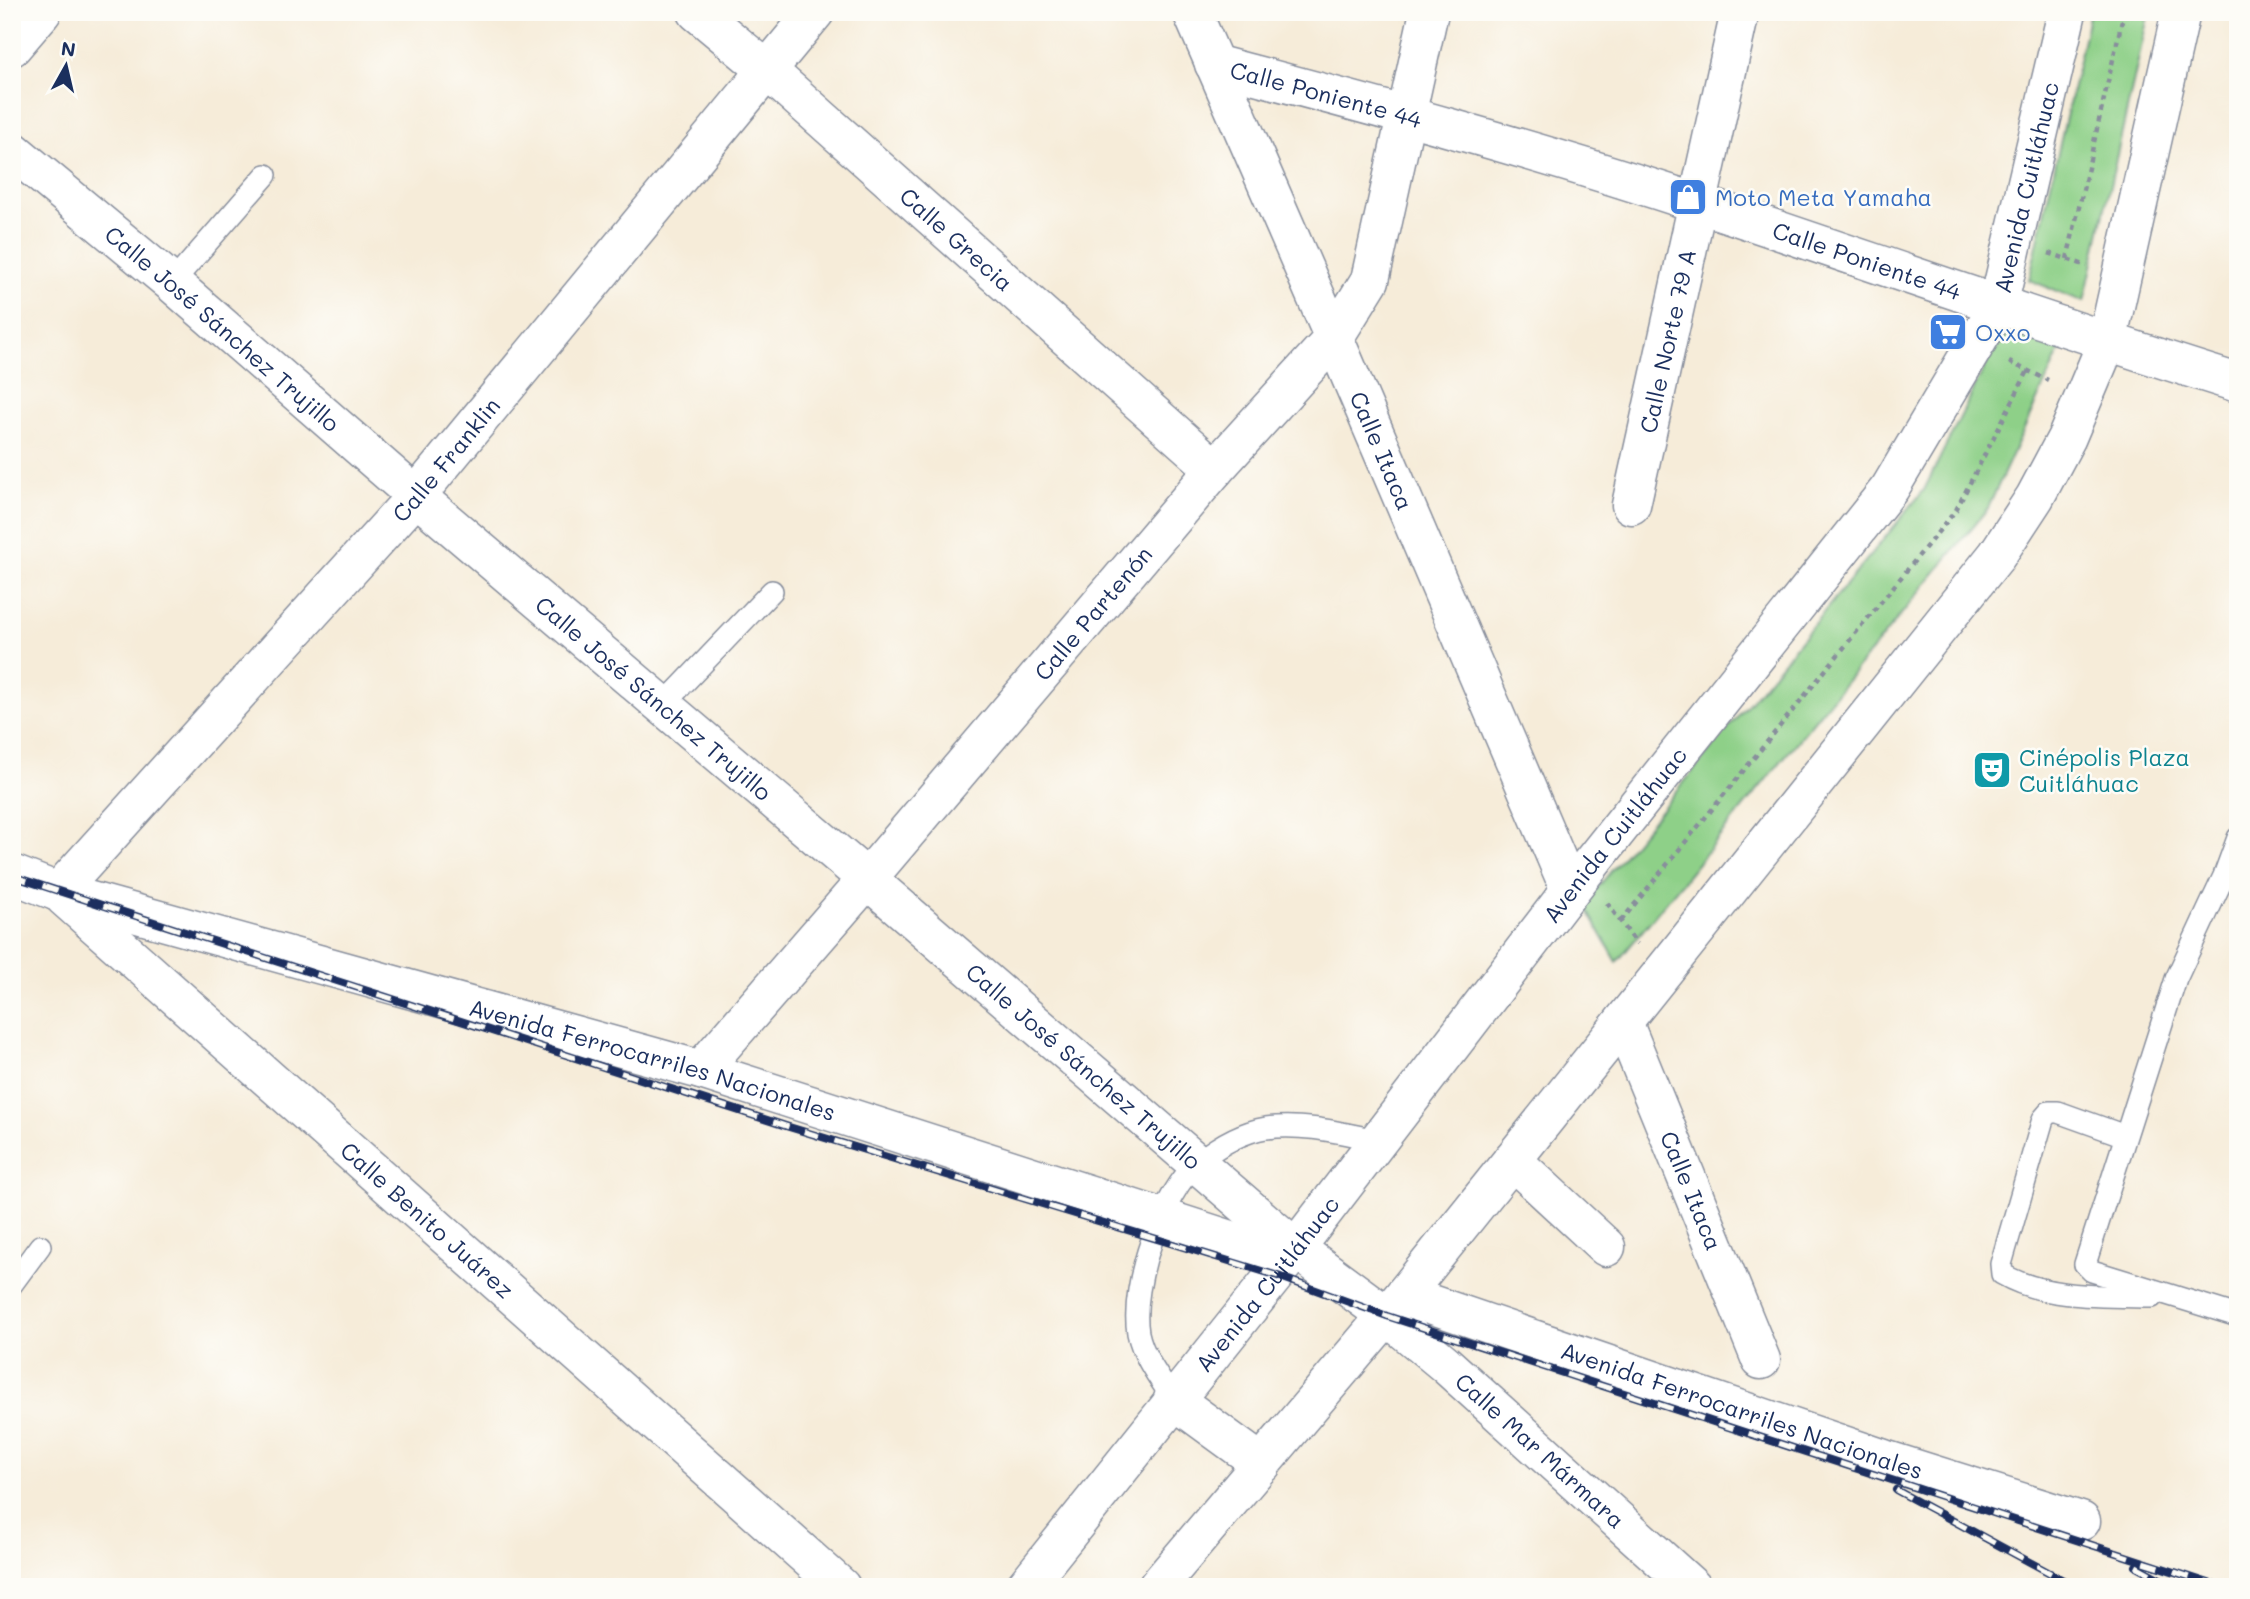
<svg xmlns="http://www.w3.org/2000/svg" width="2250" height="1599" font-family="Mali,sans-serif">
  <rect width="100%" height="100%" fill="#fdfcf7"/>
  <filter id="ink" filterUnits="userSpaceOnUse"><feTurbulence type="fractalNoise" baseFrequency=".0143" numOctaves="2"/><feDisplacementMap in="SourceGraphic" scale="14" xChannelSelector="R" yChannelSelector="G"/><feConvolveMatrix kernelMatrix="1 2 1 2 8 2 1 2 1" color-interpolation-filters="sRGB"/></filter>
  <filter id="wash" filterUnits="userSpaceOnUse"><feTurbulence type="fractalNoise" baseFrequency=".00686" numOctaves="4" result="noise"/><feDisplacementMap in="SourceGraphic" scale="28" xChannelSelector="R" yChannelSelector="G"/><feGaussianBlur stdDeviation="1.57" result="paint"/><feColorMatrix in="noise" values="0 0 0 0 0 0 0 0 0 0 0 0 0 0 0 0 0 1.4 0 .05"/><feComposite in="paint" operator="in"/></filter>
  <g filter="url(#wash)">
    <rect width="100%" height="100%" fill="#f6ecd9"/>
    <g fill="#8ed088" stroke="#548073" stroke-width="2">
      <path d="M2090,12H2149L2084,302L2029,280Z"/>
      <path d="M2003,331L2061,348L1988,508L1617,962L1584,904L1924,490Z"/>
    </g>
  </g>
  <g filter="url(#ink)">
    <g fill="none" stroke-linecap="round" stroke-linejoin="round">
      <g stroke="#888e9c" stroke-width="24">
        <g id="service">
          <path d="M172,283L266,175"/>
          <path d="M663,705L772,591"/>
          <path d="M2238,838L2224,876L2176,979L2085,1264L2092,1271L2238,1316"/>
          <path d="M2125,1136L2058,1112H2049L2043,1119L2001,1264L2002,1274C2044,1299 2104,1296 2152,1297"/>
          <path d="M12,1284L40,1246"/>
          <path d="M1173,1399C1160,1379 1143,1357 1138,1333C1130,1285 1162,1193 1199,1161C1218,1146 1242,1132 1266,1128C1303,1123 1341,1133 1377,1140"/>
        </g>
      </g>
      <g stroke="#888e9c" stroke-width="41">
        <g id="minor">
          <path id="s1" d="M697,12L768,71L1215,469"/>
          <path id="s2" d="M1192,12L1334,338L1570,890"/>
          <path d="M12,47L42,12"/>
          <path id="s3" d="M1214,64C1377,107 1540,151 1700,204C1880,264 2057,327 2238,383"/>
          <path id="s4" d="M12,150L172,283L416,496L867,879L1295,1248L1387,1316L1445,1364L1692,1587"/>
          <path id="s5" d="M1631,505L1740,12"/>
          <path id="s6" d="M12,874L58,892L701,1070L1287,1258"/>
          <path id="s7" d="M58,892L416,496L815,12"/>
          <path id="s8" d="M64,897L841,1587"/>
          <path id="s9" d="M1623,1022L1761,1360"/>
          <path id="s10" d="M701,1070L867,879L1215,469L1334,338L1370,280L1429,12"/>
          <path d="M1512,1160L1606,1247"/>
          <path id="s11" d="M1404,1295L1884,1459L2081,1521"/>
        </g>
      </g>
      <g stroke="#888e9c" stroke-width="41">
        <g id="secondary">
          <path d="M1173,1399L1262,1464"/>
          <path id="s12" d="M1025,1587L1275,1275L1585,871L1890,488L1998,306L2067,12"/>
          <path d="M1157,1587L1404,1295L1997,555L2035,497L2067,437L2107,342L2181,12"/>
        </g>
      </g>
      <g stroke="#888e9c" stroke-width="4.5" stroke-dasharray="5 5" stroke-linecap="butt">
        <path d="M2049,253L2087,266"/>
        <path d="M2067,259L2124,12"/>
        <path d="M2009,362L2048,380"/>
        <path d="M1607,903L1637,944"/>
        <path d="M1621,921L1956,510L2028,371"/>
      </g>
      <use href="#service" stroke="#fff" stroke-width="21"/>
      <use href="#minor" stroke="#fff" stroke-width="38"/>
      <use href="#secondary" stroke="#fff" stroke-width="38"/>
      <g stroke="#1b2f5e" stroke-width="8">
        <g id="rail">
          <path d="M12,876L789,1127L1275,1275L1387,1316L2221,1587"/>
          <path d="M1896,1490L2076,1587"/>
          <path d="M2136,1566L2175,1587"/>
        </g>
      </g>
      <use href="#rail" stroke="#fdfcf7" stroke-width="5" stroke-dasharray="16" stroke-linecap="butt"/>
    </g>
  </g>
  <defs>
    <g id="shop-square" transform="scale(2.0125)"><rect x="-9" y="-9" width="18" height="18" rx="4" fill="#3f7fe0" stroke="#fdfcf7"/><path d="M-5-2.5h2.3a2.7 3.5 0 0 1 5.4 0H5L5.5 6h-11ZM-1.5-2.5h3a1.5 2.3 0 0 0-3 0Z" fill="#fff"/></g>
    <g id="supermarket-square" transform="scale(2.0125)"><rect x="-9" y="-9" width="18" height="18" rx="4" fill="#3f7fe0" stroke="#fdfcf7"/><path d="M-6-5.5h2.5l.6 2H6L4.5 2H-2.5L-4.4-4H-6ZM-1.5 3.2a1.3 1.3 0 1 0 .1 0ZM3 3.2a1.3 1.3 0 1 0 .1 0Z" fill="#fff"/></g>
    <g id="theatre-square" transform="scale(2.0125)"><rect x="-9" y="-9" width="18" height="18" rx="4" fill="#0f9aa8" stroke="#fdfcf7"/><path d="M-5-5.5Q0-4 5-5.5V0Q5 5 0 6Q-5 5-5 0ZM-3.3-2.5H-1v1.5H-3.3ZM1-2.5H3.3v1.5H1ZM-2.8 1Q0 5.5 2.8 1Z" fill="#fff"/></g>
  </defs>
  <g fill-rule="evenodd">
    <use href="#shop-square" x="1688" y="197"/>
    <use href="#supermarket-square" x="1948" y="332"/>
    <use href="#theatre-square" x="1992" y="770"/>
  </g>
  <g text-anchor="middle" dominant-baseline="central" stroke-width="5" stroke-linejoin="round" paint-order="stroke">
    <g font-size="23" fill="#1b2f5e" stroke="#fdfcf7">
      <text stroke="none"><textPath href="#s3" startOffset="116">Calle Poniente 44</textPath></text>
      <text stroke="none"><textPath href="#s12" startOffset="1732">Avenida Cuitláhuac</textPath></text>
      <text stroke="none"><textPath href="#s1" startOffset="345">Calle Grecia</textPath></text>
      <text stroke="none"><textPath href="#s3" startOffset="682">Calle Poniente 44</textPath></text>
      <text stroke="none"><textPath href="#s4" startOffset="276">Calle José Sánchez Trujillo</textPath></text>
      <text stroke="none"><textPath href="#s5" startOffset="168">Calle Norte 79 A</textPath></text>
      <text stroke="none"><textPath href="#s2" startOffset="478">Calle Itaca</textPath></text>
      <text stroke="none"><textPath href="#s7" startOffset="581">Calle Franklin</textPath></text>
      <text stroke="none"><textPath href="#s10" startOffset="602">Calle Partenón</textPath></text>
      <text stroke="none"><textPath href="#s4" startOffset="844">Calle José Sánchez Trujillo</textPath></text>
      <text stroke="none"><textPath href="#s12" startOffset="956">Avenida Cuitláhuac</textPath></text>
      <text stroke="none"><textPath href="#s6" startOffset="667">Avenida Ferrocarriles Nacionales</textPath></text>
      <text stroke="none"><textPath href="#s4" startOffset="1410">Calle José Sánchez Trujillo</textPath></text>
      <text stroke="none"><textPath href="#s9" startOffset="182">Calle Itaca</textPath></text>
      <text stroke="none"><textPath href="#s8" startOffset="486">Calle Benito Juárez</textPath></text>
      <text stroke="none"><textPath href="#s12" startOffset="388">Avenida Cuitláhuac</textPath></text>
      <text stroke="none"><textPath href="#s11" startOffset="357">Avenida Ferrocarriles Nacionales</textPath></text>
      <text stroke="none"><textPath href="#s4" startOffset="2007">Calle Mar Mármara</textPath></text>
    </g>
    <g font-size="23" fill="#366cbe" stroke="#fdfcf7" text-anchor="start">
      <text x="1715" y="197">Moto Meta Yamaha</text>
      <text x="1975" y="332">Oxxo</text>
    </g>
    <g font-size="23" fill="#0d838f" stroke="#fdfcf7" text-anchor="start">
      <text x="2019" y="757">Cinépolis Plaza<tspan x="2019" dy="26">Cuitláhuac</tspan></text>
    </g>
  </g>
  <rect width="2250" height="1599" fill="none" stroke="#fdfcf7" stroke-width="42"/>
  <g transform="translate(66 66) rotate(8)" stroke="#fdfcf7" stroke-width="5" paint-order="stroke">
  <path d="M0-5L12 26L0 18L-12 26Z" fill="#1b2f5e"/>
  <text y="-10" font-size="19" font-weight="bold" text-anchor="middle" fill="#1b2f5e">N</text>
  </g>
</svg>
